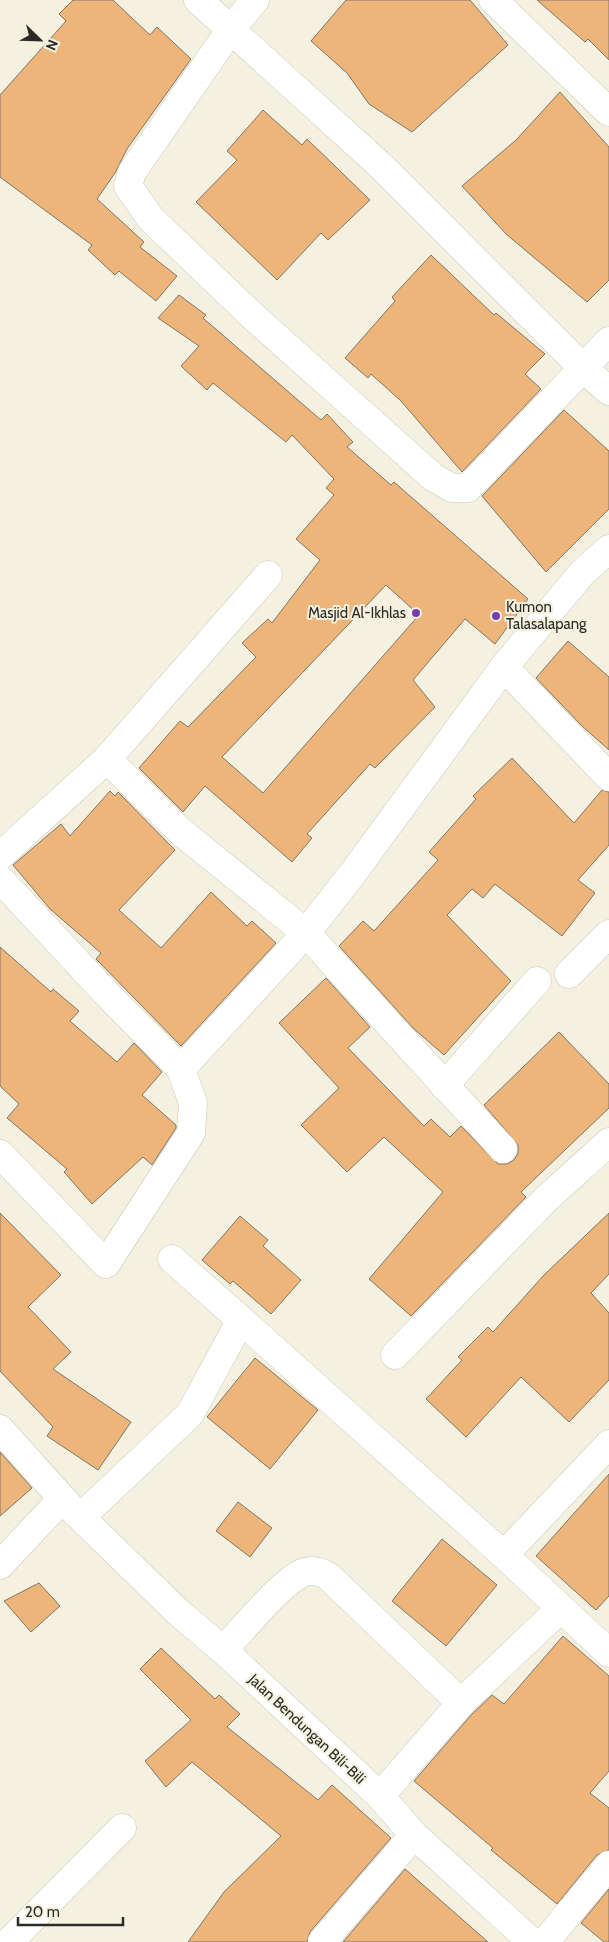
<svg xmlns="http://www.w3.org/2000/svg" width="609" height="1942" font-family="Cabin,sans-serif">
  <rect width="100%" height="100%" fill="#f4f1e0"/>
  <g fill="#edb57a" stroke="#807569" fill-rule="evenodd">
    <path d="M73,0H113L150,35L157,27L191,59L127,149L115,173L97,199L144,242L140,247L177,276L156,301L119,271L115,275L88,250L92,245L0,177V95L66,21L59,14Z"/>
    <path d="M346,0H470L508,45L412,132L369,104L347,73L311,41Z"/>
    <path d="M537,0H609V60L588,39L585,42Z"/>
    <path d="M560,92L609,147V280L587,302L506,234L462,186L516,140Z"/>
    <path d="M263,110L302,145L307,139L370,200L328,240L321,233L277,280L196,202L237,160L227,151Z"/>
    <path d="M431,255L494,315L496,313L545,354L525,374L541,389L462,472L401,401L371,374L368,378L345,358L395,301L392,297Z"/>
    <path d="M179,295L206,315L203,318L321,420L327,414L353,442L347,447L391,485L394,482L528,599L495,644L465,619L413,680L435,707L375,768L370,764L307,834L312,838L292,862L205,786L183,812L139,768L180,721L188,727L256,657L242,643L268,619L272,623L320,560L296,539L334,495L326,488L334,479L292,435L286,442L213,383L207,390L181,366L199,346L158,318ZM386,585L419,615L263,793L222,757Z"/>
    <path d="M564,410L609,451V509L546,572L482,496Z"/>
    <path d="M568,641L609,677V750L582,726L536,678Z"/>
    <path d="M512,758L574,823L602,790L609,792V845L578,880L595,893L562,936L495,884L483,898L472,889L447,915L511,981L444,1055L414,1029L339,946L363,921L374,931L438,860L429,852L476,799L473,796Z"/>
    <path d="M110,791L115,796L118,792L175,850L119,910L161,948L211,892L247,926L252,921L276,943L181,1046L96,959L101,953L50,909L13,865L61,824L70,836Z"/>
    <path d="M0,947L51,992L53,989L79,1011L70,1021L117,1062L134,1043L162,1072L142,1095L176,1125V1128L152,1165L143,1157L92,1204L64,1172L67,1169L7,1118L19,1104L0,1086Z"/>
    <path d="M326,978L370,1027L348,1048L424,1126L431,1119L450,1137L461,1126L498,1164H507L514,1160L518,1153V1145L484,1105L559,1032L609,1084V1108L521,1192L526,1197L411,1316L369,1279L443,1192L384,1137L347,1172L301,1125L339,1088L279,1023Z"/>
    <path d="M0,1213L61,1275L28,1307L71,1352L53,1369L131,1422L98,1470L47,1436L53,1427L0,1371Z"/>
    <path d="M609,1213V1274L591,1293L609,1313V1380L569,1422L521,1377L466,1437L426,1399L462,1360L458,1357L488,1327L493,1332L544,1275Z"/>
    <path d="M240,1216L268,1240L263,1246L301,1280L271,1314L233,1281L230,1284L202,1260Z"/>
    <path d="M255,1358L318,1410L270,1469L207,1417Z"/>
    <path d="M0,1452L32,1488L0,1516Z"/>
    <path d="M609,1474V1596L596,1610L536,1556Z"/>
    <path d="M238,1502L272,1528L250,1557L216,1531Z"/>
    <path d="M442,1539L497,1585L446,1646L392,1601Z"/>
    <path d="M39,1583L60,1606L31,1632L4,1601Z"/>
    <path d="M563,1636L609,1676V1771L590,1793L609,1808V1850L597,1855L557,1904L491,1850L493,1848L414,1781L472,1714L492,1695L504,1704Z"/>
    <path d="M161,1648L215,1699L219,1695L240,1714L227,1727L318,1800L332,1785L391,1838L310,1932L307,1942H188L224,1892L281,1836L192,1762L166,1787L145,1761L191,1720L140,1669Z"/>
    <path d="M405,1869L488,1942H343Z"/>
    <path d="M609,1889V1942H604L581,1923Z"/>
  </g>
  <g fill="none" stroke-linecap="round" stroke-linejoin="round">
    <g stroke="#ccc9b9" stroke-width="29">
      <g id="minor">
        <path d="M198,0L380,165L584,369L609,391"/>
        <path d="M255,0L231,29L132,172L128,186L151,219L257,320L433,477L452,488H468L609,341"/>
        <path d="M493,0L609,112"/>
        <path d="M504,667L609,777"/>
        <path d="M107,759L180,831L306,933L503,1149"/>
        <path d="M0,856L107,759L268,575"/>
        <path d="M0,879L106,993L181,1069L193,1103L191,1133L106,1264L0,1154"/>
        <path d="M569,974L609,934"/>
        <path d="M181,1069L306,933L353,873L504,667L582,573L609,549"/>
        <path d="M444,1086L537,981"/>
        <path d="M172,1259L241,1320"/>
        <path d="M395,1355L545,1200L609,1142"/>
        <path d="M0,1429L69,1506L178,1612L223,1650L380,1796L414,1835L532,1942"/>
        <path d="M81,1517L190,1414L241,1320L504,1555L609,1653"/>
        <path d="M504,1555L609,1444"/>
        <path d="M0,1565L62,1499"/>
        <path d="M223,1650C243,1630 278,1585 302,1573C312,1569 320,1571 328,1576L461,1703"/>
        <path d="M380,1796L461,1703L560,1609"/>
        <path d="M9,1942L122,1828"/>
        <path d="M322,1942L414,1835"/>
        <path d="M545,1942L609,1865"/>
      </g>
    </g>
    <use href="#minor" stroke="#fff" stroke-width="28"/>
  </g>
  <g fill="#783cb1" stroke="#f4f1e0" stroke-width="2">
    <circle cx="416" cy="613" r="5"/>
    <circle cx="496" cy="616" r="5"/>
  </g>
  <g text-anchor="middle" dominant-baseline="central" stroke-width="4" stroke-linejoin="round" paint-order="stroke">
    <g font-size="15" fill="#2c2b25" stroke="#f4f1e0" text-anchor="start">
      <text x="506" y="607">Kumon<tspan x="506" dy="17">Talasalapang</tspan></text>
      <text x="406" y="613" text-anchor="end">Masjid Al-Ikhlas</text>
    </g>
    <g font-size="15" fill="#2c2b25" stroke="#f4f1e0">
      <text transform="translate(307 1729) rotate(43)">Jalan Bendungan Bili-Bili</text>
    </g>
  </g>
  <g transform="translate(40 40) rotate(113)" stroke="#f4f1e0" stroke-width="4" paint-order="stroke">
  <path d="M0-4L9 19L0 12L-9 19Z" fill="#2c2b25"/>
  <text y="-8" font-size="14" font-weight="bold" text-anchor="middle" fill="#2c2b25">N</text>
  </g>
  <path d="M18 1917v8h105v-8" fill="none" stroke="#2c2b25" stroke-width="2.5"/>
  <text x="25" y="1917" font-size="15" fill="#2c2b25" stroke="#f4f1e0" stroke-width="4" paint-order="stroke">20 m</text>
</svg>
